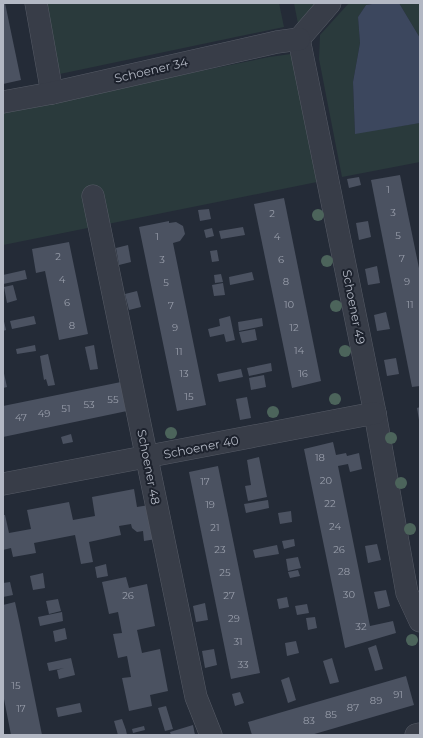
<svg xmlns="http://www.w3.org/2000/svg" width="423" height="738" font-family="Montserrat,sans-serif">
  <rect width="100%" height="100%" fill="#242b37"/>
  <g fill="#2a3a3c">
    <path d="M41,3H279L284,27L55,75Z"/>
    <path d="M294,3H320L298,24Z"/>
    <path d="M349,3H378L366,5L358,17L360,43L353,82L355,133L420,123V162L342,177L319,59L320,35Z"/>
    <path d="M399,3H420V38Z"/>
    <path d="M291,54L317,182L3,245V111L269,57Z"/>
  </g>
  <path fill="#3c475e" d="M378,3H399L420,38V123L355,134L353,82L360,43L358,17L366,5Z"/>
  <g fill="#4b5261">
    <path d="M3,3H5L21,80L3,84Z"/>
    <path d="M400,175L420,273V386L412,387L371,180Z"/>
    <path d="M359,177L361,185L349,188L347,179Z"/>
    <path d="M284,198L321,381L292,388L254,204Z"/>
    <path d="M209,209L211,219L200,221L198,210Z"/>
    <path d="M169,221V223L176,222L183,226L185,234L180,241L173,243L206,405L177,411L139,227Z"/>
    <path d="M368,221L371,237L359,240L356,223Z"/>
    <path d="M243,227L245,235L221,239L219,231Z"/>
    <path d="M212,228L214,236L206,238L204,230Z"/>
    <path d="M69,242L88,334L59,340L45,271L36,273L32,249Z"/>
    <path d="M128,245L131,262L119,265L116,248Z"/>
    <path d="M217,250L219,261L212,262L210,251Z"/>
    <path d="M377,266L380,283L368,285L365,269Z"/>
    <path d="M25,270L27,279L3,284V275Z"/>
    <path d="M252,272L254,280L230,285L229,277Z"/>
    <path d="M221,274L223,282L215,283L214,275Z"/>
    <path d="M223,283L225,295L214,296L212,285Z"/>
    <path d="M13,285L17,300L7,303L4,287Z"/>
    <path d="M137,291L141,307L129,310L125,294Z"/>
    <path d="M386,312L390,329L377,331L374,315Z"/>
    <path d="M34,316L36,324L12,329L10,321Z"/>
    <path d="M230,316L235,340L226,342L224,334L210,337L208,329L220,326L219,319Z"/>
    <path d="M3,317L6,330L3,331Z"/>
    <path d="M262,318L263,326L239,331L238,322Z"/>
    <path d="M255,329L257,340L242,343L239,332Z"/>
    <path d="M35,345L36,351L17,354L16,349Z"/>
    <path d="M94,345L98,369L90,370L85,347Z"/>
    <path d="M48,354L55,385L48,386L46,379L44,380L40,356Z"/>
    <path d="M396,358L399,374L387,376L384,360Z"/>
    <path d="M271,363L272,371L249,376L247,368Z"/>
    <path d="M3,369L7,387L3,388Z"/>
    <path d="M241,369L243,377L219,382L217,374Z"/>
    <path d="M264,375L266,387L251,390L249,378Z"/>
    <path d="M121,382L127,411L3,437V406Z"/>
    <path d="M247,397L251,418L240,420L236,399Z"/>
    <path d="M420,407V420H419L417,408Z"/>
    <path d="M71,434L73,442L63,444L61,437Z"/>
    <path d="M333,442L336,455L346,453L347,456L359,453L362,469L350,472L348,464L338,466L370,626L393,621L396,633L345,648L304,449Z"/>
    <path d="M259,457L267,497L248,501L245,486L251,485L247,460Z"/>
    <path d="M218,466L260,673L231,679L189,472Z"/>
    <path d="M134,489L137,507L149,505L156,539L144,541L143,531L137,532L132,528L131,524L119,526L121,535L89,542L93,562L81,564L75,535L34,543L36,553L13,557L11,548L3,550V515H5L9,533L31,529L27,510L69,502L73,520L95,516L92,497Z"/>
    <path d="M268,500L269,508L246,513L244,504Z"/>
    <path d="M291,511L292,522L280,524L278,513Z"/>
    <path d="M294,539L295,546L284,549L282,541Z"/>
    <path d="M377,544L381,560L368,563L365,546Z"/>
    <path d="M277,545L279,554L255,558L253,550Z"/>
    <path d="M298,557L301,568L288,571L286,559Z"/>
    <path d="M106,564L108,576L97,578L95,567Z"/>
    <path d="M298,570L300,576L290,578L288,572Z"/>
    <path d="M43,573L45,588L33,590L30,576Z"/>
    <path d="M126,577L129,588L147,584L155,626L137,630L142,653L160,649L168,691L150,695L152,706L129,711L122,678L131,677L127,656L118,658L113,634L122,633L118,612L109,614L102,582Z"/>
    <path d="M10,582L13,595L3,597V583Z"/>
    <path d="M386,590L390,606L378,609L374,592Z"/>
    <path d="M287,597L289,607L279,609L277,599Z"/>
    <path d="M58,599L61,611L49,614L46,601Z"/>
    <path d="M15,602L20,625L42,735H11L4,699L3,694V605Z"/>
    <path d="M205,603L208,620L196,622L193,606Z"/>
    <path d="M307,604L309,613L297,615L295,606Z"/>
    <path d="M62,612L63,621L40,626L38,617Z"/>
    <path d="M315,617L317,628L308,630L306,618Z"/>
    <path d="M65,628L67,639L55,642L53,631Z"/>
    <path d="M296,641L299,653L287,656L285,643Z"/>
    <path d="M376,645L383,669L375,671L368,648Z"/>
    <path d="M214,649L217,665L205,668L202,651Z"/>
    <path d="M71,658L75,675L59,679L57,670L64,668L49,671L47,663Z"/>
    <path d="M332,658L339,682L330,684L323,661Z"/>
    <path d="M406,676L414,705L311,735H252L248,722Z"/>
    <path d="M289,677L296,700L288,703L281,680Z"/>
    <path d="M240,692L244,703L235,706L232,694Z"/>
    <path d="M80,703L82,712L58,717L56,708Z"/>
    <path d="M166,706L173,729L165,731L158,708Z"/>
    <path d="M122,719L126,730L127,735H118L114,721Z"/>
    <path d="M193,725L195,735H171L170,732Z"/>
    <path d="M144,726L145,730L133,733L132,729Z"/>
  </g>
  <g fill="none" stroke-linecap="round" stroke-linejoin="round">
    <g stroke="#565b66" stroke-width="23">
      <g id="street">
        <path d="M36,3L52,93"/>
        <path d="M299,39L375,413L407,593L420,621"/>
        <path d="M299,39L330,3"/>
        <path d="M3,102L52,93L277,42L299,39"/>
        <path d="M93,196L196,697L211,735"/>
        <path d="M3,484L375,413"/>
        <path d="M416,735L420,734"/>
      </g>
    </g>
    <use href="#street" stroke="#383d48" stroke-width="22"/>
  </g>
  <g fill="#4c645b">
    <circle cx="318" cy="215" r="6"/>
    <circle cx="327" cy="261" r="6"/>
    <circle cx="336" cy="306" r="6"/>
    <circle cx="345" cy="351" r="6"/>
    <circle cx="335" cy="399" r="6"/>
    <circle cx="273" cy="412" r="6"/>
    <circle cx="171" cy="433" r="6"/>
    <circle cx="391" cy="438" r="6"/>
    <circle cx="401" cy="483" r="6"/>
    <circle cx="410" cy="529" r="6"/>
    <circle cx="412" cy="640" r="6"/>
  </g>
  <g text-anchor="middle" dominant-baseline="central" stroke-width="4" stroke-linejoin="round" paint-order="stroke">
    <g font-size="10" fill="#999eab">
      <text x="388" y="189">1</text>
      <text x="393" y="212">3</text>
      <text x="272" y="213">2</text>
      <text x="398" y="235">5</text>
      <text x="157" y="236">1</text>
      <text x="277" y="236">4</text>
      <text x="58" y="256">2</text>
      <text x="402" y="258">7</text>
      <text x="162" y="259">3</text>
      <text x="281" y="259">6</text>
      <text x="62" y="279">4</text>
      <text x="286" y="281">8</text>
      <text x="407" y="281">9</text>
      <text x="166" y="282">5</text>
      <text x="67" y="302">6</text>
      <text x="289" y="304">10</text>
      <text x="410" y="304">11</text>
      <text x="171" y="305">7</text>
      <text x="72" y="325">8</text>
      <text x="175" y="327">9</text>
      <text x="294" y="327">12</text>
      <text x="299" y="350">14</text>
      <text x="179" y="351">11</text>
      <text x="184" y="373">13</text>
      <text x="303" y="373">16</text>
      <text x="189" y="396">15</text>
      <text x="113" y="399">55</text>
      <text x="89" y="404">53</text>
      <text x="66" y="408">51</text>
      <text x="44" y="413">49</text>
      <text x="21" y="417">47</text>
      <text x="320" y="457">18</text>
      <text x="326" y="480">20</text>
      <text x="205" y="481">17</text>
      <text x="330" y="503">22</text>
      <text x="210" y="504">19</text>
      <text x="335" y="526">24</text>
      <text x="215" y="527">21</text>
      <text x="220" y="549">23</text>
      <text x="339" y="549">26</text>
      <text x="344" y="571">28</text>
      <text x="225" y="572">25</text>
      <text x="349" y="594">30</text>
      <text x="128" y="595">26</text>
      <text x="229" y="595">27</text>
      <text x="234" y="618">29</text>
      <text x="361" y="626">32</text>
      <text x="238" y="641">31</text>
      <text x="243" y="664">33</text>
      <text x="16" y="685">15</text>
      <text x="398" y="694">91</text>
      <text x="376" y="700">89</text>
      <text x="353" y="707">87</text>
      <text x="21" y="708">17</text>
      <text x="331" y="714">85</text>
      <text x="309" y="720">83</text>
    </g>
    <g font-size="12" fill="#b3b8c4" stroke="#1d222d">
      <text transform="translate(151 70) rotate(-13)">Schoener 34</text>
      <text transform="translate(354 307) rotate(79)">Schoener 49</text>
      <text transform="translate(201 447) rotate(-11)">Schoener 40</text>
      <text transform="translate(149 467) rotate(79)">Schoener 48</text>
    </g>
  </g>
  <rect width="423" height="738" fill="none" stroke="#b3b8c4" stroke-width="8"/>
</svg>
